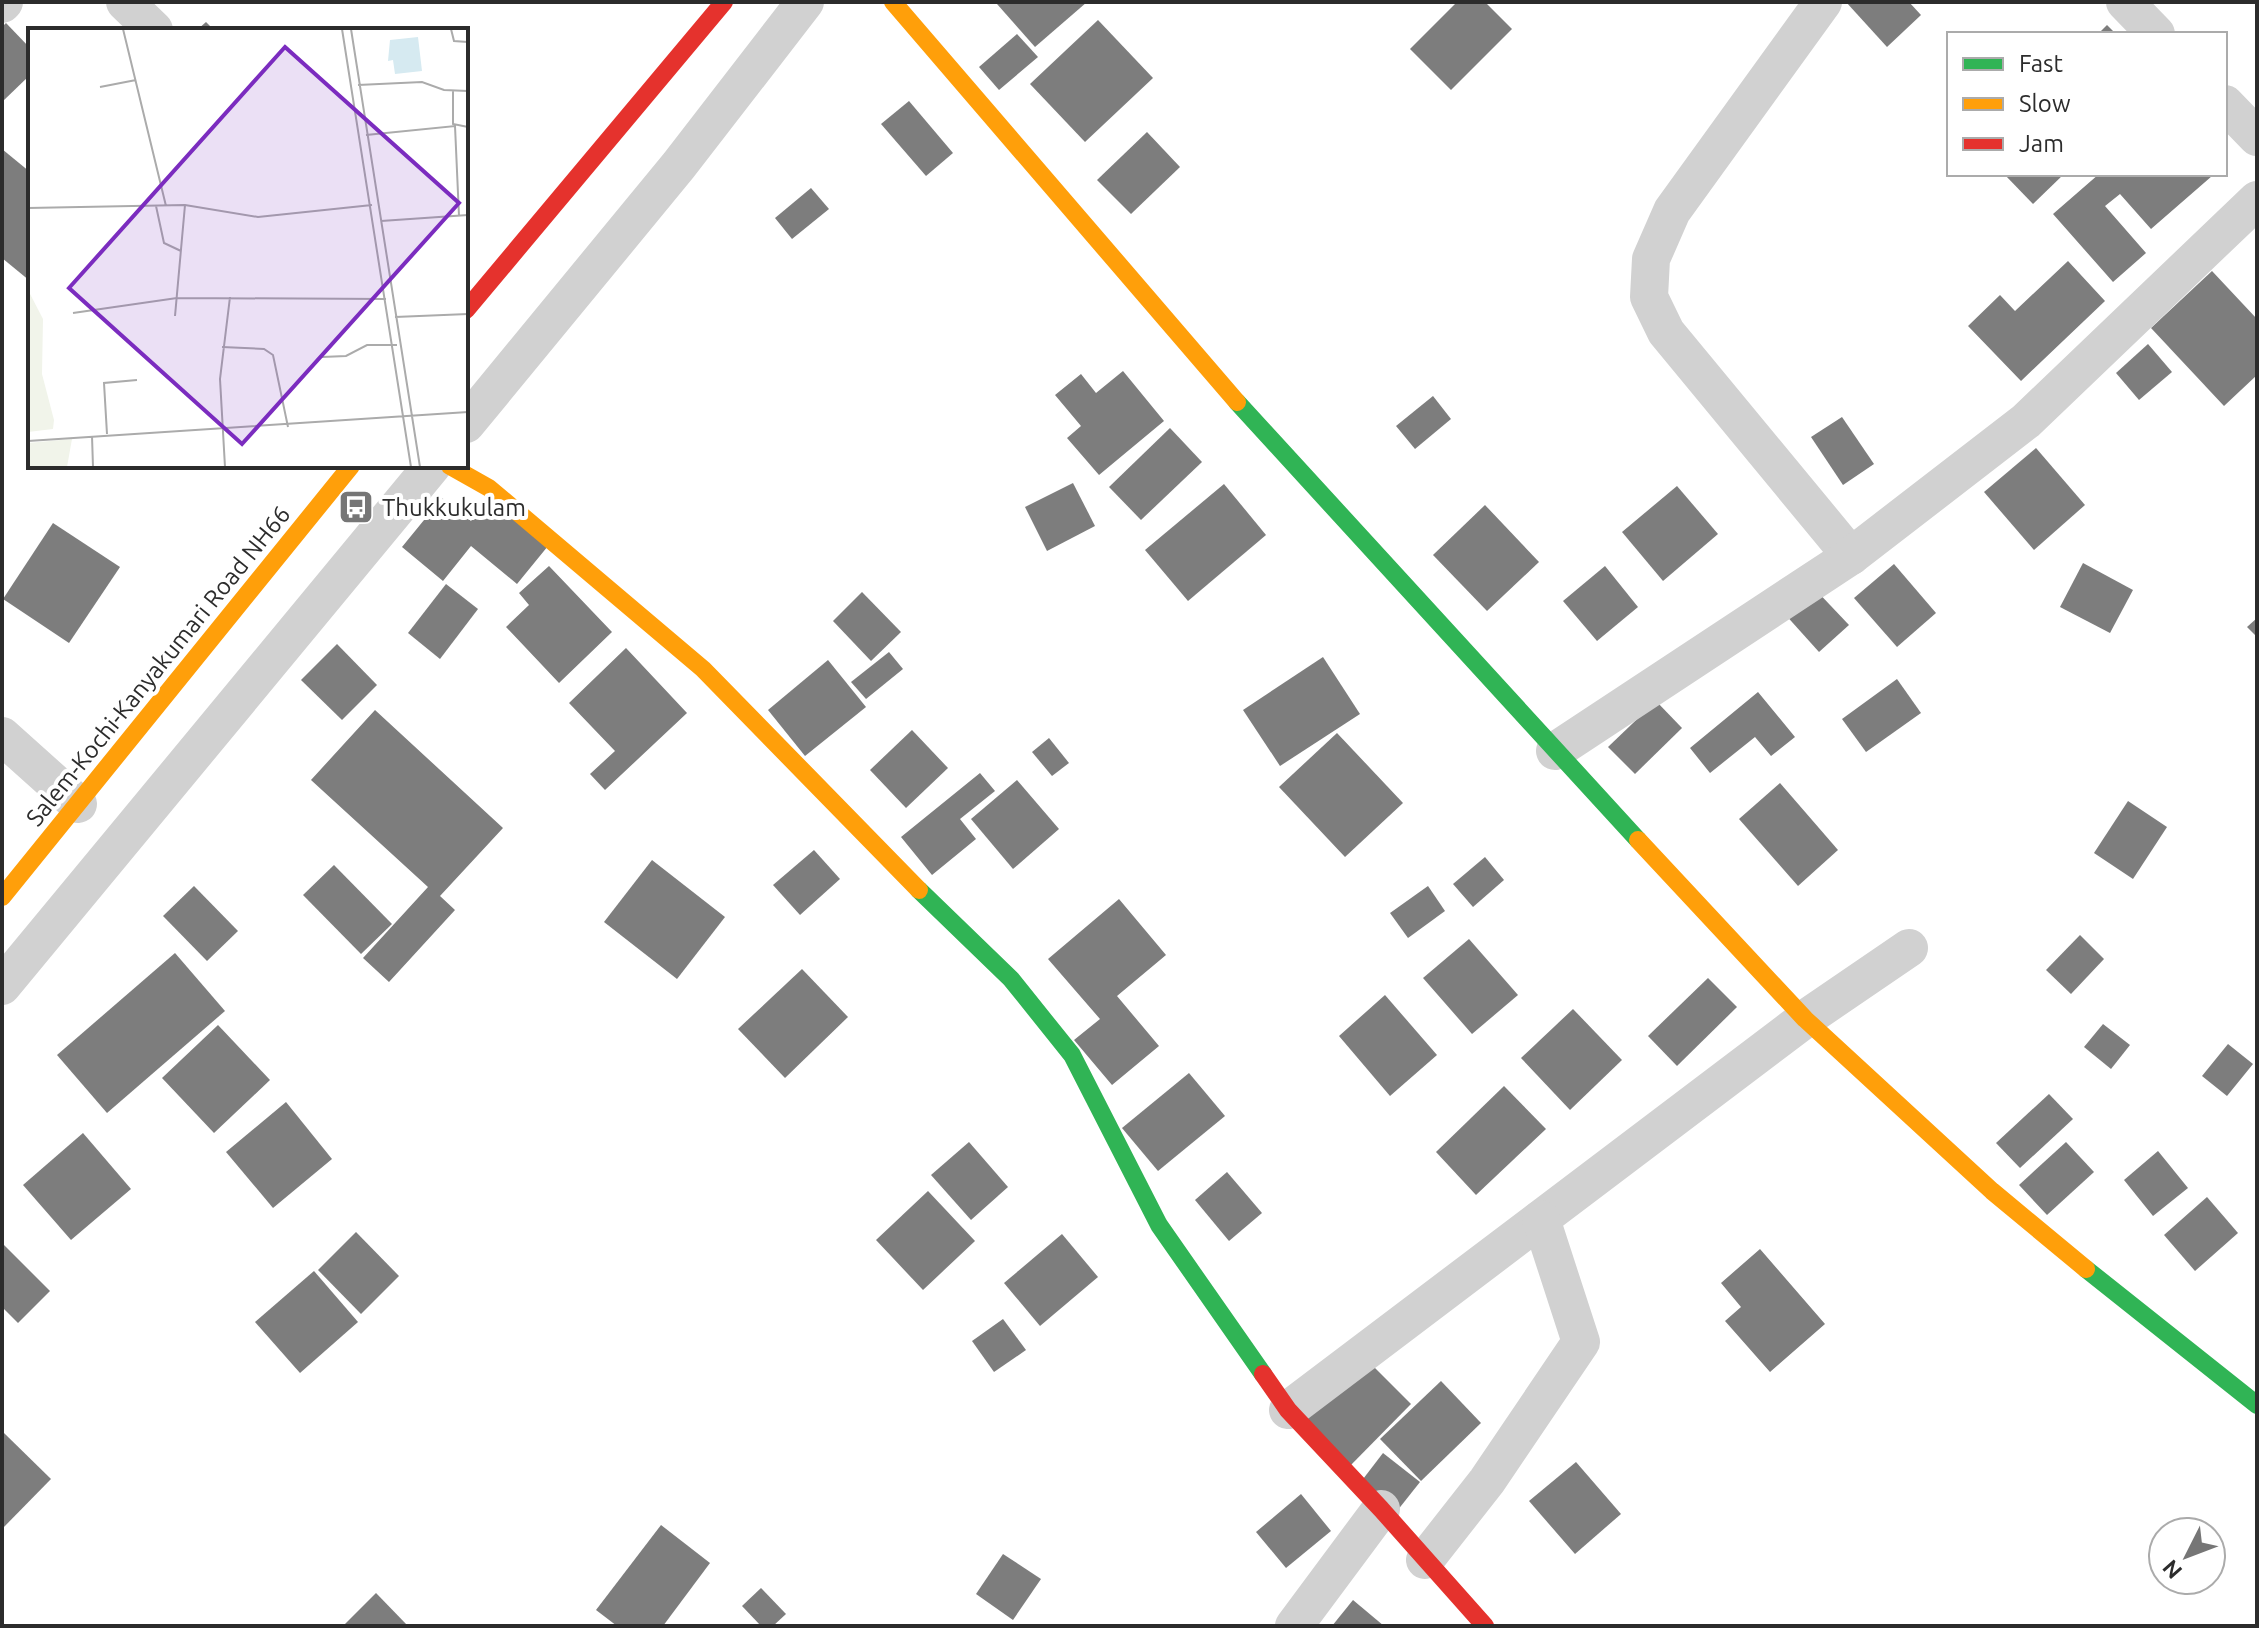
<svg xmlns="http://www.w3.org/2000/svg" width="2259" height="1628" font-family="Ubuntu,sans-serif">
  <rect width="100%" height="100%" fill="#fff"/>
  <g fill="#7d7d7d">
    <path d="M999,2H1087L1035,47L997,4Z"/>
    <path d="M1457,2H1485L1512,29L1451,90L1410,49Z"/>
    <path d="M1846,2H1909L1921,15L1887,47Z"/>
    <path d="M1098,20L1153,78L1085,142L1030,84Z"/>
    <path d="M206,22L214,30H197Z"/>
    <path d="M6,23L30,48V75L2,102V27Z"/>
    <path d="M2107,25L2116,34H2098Z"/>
    <path d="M1017,34L1038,57L999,90L979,67Z"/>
    <path d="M909,101L953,153L926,176L881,124Z"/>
    <path d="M1147,132L1180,167L1131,214L1097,180Z"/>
    <path d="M2,149L30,172V281L2,258Z"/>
    <path d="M2004,174H2064L2033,204Z"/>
    <path d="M2099,174H2211L2212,176L2151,229L2120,194L2105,206L2146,253L2113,282L2053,214Z"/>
    <path d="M811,188L829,209L792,239L775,218Z"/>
    <path d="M2068,261L2105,301L2021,381L1968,326L2000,295L2015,311Z"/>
    <path d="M2212,271L2257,319V375L2224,406L2151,328Z"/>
    <path d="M2148,344L2172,372L2139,400L2116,373Z"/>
    <path d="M1123,371L1164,421L1099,475L1067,438L1081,426L1055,395L1081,374L1096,393Z"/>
    <path d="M1433,396L1451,419L1415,449L1396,426Z"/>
    <path d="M1842,417L1874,464L1843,485L1811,437Z"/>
    <path d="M1170,428L1202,462L1141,520L1109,487Z"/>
    <path d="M2036,448L2085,505L2034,550L1984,492Z"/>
    <path d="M1073,483L1095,526L1047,551L1025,507Z"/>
    <path d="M1224,484L1266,535L1188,601L1145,550Z"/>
    <path d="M1677,486L1718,534L1663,581L1622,532Z"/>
    <path d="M442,498L471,521L489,499L548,546L517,584L471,546L443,581L402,547Z"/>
    <path d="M1485,505L1539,562L1487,611L1433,555Z"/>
    <path d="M53,523L120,567L69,643L3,599Z"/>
    <path d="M2083,563L2133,590L2110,633L2060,607Z"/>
    <path d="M1894,564L1936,613L1897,647L1854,598Z"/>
    <path d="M549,566L612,632L559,683L506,627L529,605L519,593Z"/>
    <path d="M1605,566L1638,607L1597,641L1563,601Z"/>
    <path d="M446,584L478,609L440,659L408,633Z"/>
    <path d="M1812,586L1849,625L1819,652L1783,612Z"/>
    <path d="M862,592L901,632L871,661L833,621Z"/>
    <path d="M2257,618V637L2247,627Z"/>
    <path d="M337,644L377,685L342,720L301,680Z"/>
    <path d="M626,648L687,713L605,790L590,774L615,751L569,703Z"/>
    <path d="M889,652L903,669L866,699L851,682Z"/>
    <path d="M1323,657L1360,714L1280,766L1243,710Z"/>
    <path d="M828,660L866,707L805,756L768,710Z"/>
    <path d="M1897,679L1921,713L1866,752L1842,719Z"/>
    <path d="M1758,692L1795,737L1771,756L1755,737L1710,773L1690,748Z"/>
    <path d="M1656,701L1682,728L1635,774L1608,747Z"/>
    <path d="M375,710L503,828L440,896L455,910L389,982L363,958L428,887L311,780Z"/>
    <path d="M912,730L948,768L906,808L870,770Z"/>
    <path d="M1337,733L1403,803L1345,857L1279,787Z"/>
    <path d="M1049,738L1069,763L1052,776L1032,752Z"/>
    <path d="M980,773L995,791L960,819L976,839L932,875L901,837Z"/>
    <path d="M1017,780L1059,829L1013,869L971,819Z"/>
    <path d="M1780,783L1838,850L1798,886L1739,819Z"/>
    <path d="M2128,801L2167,827L2133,879L2094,853Z"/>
    <path d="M814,850L840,879L800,915L773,885Z"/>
    <path d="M1485,857L1504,880L1473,907L1453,884Z"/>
    <path d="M652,860L725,917L677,979L604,922Z"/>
    <path d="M334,865L392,924L361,954L303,895Z"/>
    <path d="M194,886L238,931L207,961L163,916Z"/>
    <path d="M1428,886L1445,911L1408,938L1390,913Z"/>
    <path d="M1119,899L1166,955L1117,996L1159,1046L1112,1085L1074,1040L1100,1019L1048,959Z"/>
    <path d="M2080,935L2104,959L2071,994L2046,970Z"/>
    <path d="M1469,939L1518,995L1472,1034L1423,978Z"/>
    <path d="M175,953L225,1011L107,1113L57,1055Z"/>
    <path d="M802,969L848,1017L785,1078L738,1029Z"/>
    <path d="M1708,978L1737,1007L1677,1066L1648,1036Z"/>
    <path d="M1385,995L1437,1055L1390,1096L1339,1036Z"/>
    <path d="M1573,1009L1622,1060L1570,1110L1521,1058Z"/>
    <path d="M2103,1024L2130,1045L2111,1069L2084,1047Z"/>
    <path d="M218,1025L270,1080L214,1133L162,1078Z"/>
    <path d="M2228,1044L2253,1064L2227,1096L2202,1076Z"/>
    <path d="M1189,1073L1225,1116L1158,1171L1122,1128Z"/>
    <path d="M1504,1086L1546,1129L1476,1195L1436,1152Z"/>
    <path d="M2049,1094L2073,1119L2020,1168L1996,1143Z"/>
    <path d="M286,1102L332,1159L273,1208L226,1152Z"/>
    <path d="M83,1133L131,1189L71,1240L23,1185Z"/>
    <path d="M969,1142L1008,1187L971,1220L931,1175Z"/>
    <path d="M2066,1142L2094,1172L2047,1215L2019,1185Z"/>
    <path d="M2158,1151L2188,1188L2153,1216L2124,1180Z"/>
    <path d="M1227,1172L1262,1213L1229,1241L1195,1200Z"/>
    <path d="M928,1191L975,1241L923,1290L876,1240Z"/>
    <path d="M2207,1197L2238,1233L2195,1271L2164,1235Z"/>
    <path d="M356,1232L399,1276L361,1314L318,1270Z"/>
    <path d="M1062,1234L1098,1277L1040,1326L1004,1283Z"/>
    <path d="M2,1243L50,1291L18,1323L2,1307Z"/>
    <path d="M1760,1249L1825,1324L1770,1372L1725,1321L1741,1307L1721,1283Z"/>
    <path d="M314,1271L358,1322L300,1373L255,1322Z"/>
    <path d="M1003,1319L1026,1350L994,1372L972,1341Z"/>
    <path d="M1364,1357L1411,1404L1347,1469L1300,1422Z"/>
    <path d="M1441,1381L1481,1423L1421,1481L1380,1439Z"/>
    <path d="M4,1433L51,1479L2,1529V1435Z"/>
    <path d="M1383,1453L1420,1482L1397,1511L1360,1483Z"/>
    <path d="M1576,1462L1621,1514L1575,1554L1529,1501Z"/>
    <path d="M1301,1494L1331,1531L1286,1568L1256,1532Z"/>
    <path d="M661,1525L710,1563L663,1626H617L596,1610Z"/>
    <path d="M1003,1554L1041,1579L1013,1620L976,1594Z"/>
    <path d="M761,1588L786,1614L773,1626H761L742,1606Z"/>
    <path d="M376,1593L408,1626H343Z"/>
    <path d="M1353,1600L1384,1626H1332Z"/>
  </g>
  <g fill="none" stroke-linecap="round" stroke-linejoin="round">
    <g stroke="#d1d1d1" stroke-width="38">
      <path d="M125,2L154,30"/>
      <path d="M1823,2L1672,211L1651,259L1649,297L1666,332L1851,556"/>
      <path d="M2125,2L2156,34"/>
      <path d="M2,4L4,2"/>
      <path d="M2225,104L2257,137"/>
      <path d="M466,424L679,165L805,2"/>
      <path d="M2,736L78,804"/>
      <path d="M1555,751L1851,556L2026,421L2257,200"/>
      <path d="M2,986L432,466"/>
      <path d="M1288,1410L1805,1019L1909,948"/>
      <path d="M1425,1560L1487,1481L1581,1342L1541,1219"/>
      <path d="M1294,1626L1381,1509"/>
    </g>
    <g stroke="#30b455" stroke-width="18">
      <path d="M1237,402L1638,840"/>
      <path d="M919,890L1011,979L1072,1055L1159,1225L1263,1374"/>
      <path d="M2086,1269L2257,1405"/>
    </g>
    <g stroke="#ff9f0a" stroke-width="18">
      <path d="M893,2L1237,402"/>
      <path d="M450,466L489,488L703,669L919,890"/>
      <path d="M1638,840L1805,1019L1992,1191L2086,1269"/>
      <path d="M2,897L351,466"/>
    </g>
    <g stroke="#e5322d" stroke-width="18">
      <path d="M466,310L724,2"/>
      <path d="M1263,1374L1288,1410L1381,1509L1485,1626"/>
    </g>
  </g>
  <defs>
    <g id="bus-square" transform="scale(1.8)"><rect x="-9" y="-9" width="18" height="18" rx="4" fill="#767676" stroke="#fff"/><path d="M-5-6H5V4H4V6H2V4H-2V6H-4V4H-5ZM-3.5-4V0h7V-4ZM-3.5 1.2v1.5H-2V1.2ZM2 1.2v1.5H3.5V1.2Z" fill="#fff"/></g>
  </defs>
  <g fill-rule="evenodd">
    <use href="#bus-square" x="356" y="507"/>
  </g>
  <g text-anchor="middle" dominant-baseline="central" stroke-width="8" stroke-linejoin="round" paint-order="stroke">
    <g font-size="24" fill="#2c2c2c" stroke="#fff" text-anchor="start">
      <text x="382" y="507">Thukkukulam</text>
    </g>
    <g font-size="24" fill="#2c2c2c" stroke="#fff">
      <text transform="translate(158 666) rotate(-51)">Salem-Kochi-Kanyakumari Road NH66</text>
    </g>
  </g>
  <g transform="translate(28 28)">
    <rect width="440" height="440" fill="#fff"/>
    <path d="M0,262L15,291L14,346L26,392L25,401L0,404ZM44,411L39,439H0V415Z" fill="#f1f4ea"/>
    <path d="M390,9L394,43L367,46L365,32L360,33L362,12Z" fill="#d6eaf1"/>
    <path fill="none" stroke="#ababab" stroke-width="2" d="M95,1L138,178M314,1L383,439M323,1L392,439M423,1L426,13L440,14M330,57L394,54L416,62L440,63M72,59L108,52M425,63V96L440,99M338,107L427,98L431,188M128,178L136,215L153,223M0,180L157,177L230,189L344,177M353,193L440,187M45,285L149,270L358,271M147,288L157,177M367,289L440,286M194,319L236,321L245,327L260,399M294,329L318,328L339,317H369M79,406L76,355L109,352M64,408L65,439M0,413L440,384M197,439L192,351L202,269"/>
    <path fill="#7b2cbf" fill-opacity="0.15" stroke="#7b2cbf" stroke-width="4" d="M257,19L431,175L214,416L41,260Z"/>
    <rect width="440" height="440" fill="none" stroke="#2c2c2c" stroke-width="4"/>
  </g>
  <rect width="2259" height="1628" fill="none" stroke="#2c2c2c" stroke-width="8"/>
  <rect x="1947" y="32" width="280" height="144" fill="#ffffff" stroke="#ababab" stroke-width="2"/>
  <rect x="1963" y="58" width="40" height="12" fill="#30b455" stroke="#ababab" stroke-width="2"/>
  <text x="2019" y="72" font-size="24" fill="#2c2c2c">Fast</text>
  <rect x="1963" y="98" width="40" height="12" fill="#ff9f0a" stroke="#ababab" stroke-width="2"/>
  <text x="2019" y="112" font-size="24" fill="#2c2c2c">Slow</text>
  <rect x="1963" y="138" width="40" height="12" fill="#e5322d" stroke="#ababab" stroke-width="2"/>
  <text x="2019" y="152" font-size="24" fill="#2c2c2c">Jam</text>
  <g transform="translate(2187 1556) rotate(228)"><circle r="38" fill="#ffffff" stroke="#ababab" stroke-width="2"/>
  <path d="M0-6L14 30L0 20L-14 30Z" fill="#767676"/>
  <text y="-12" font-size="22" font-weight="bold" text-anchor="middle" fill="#2c2c2c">N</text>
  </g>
</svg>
